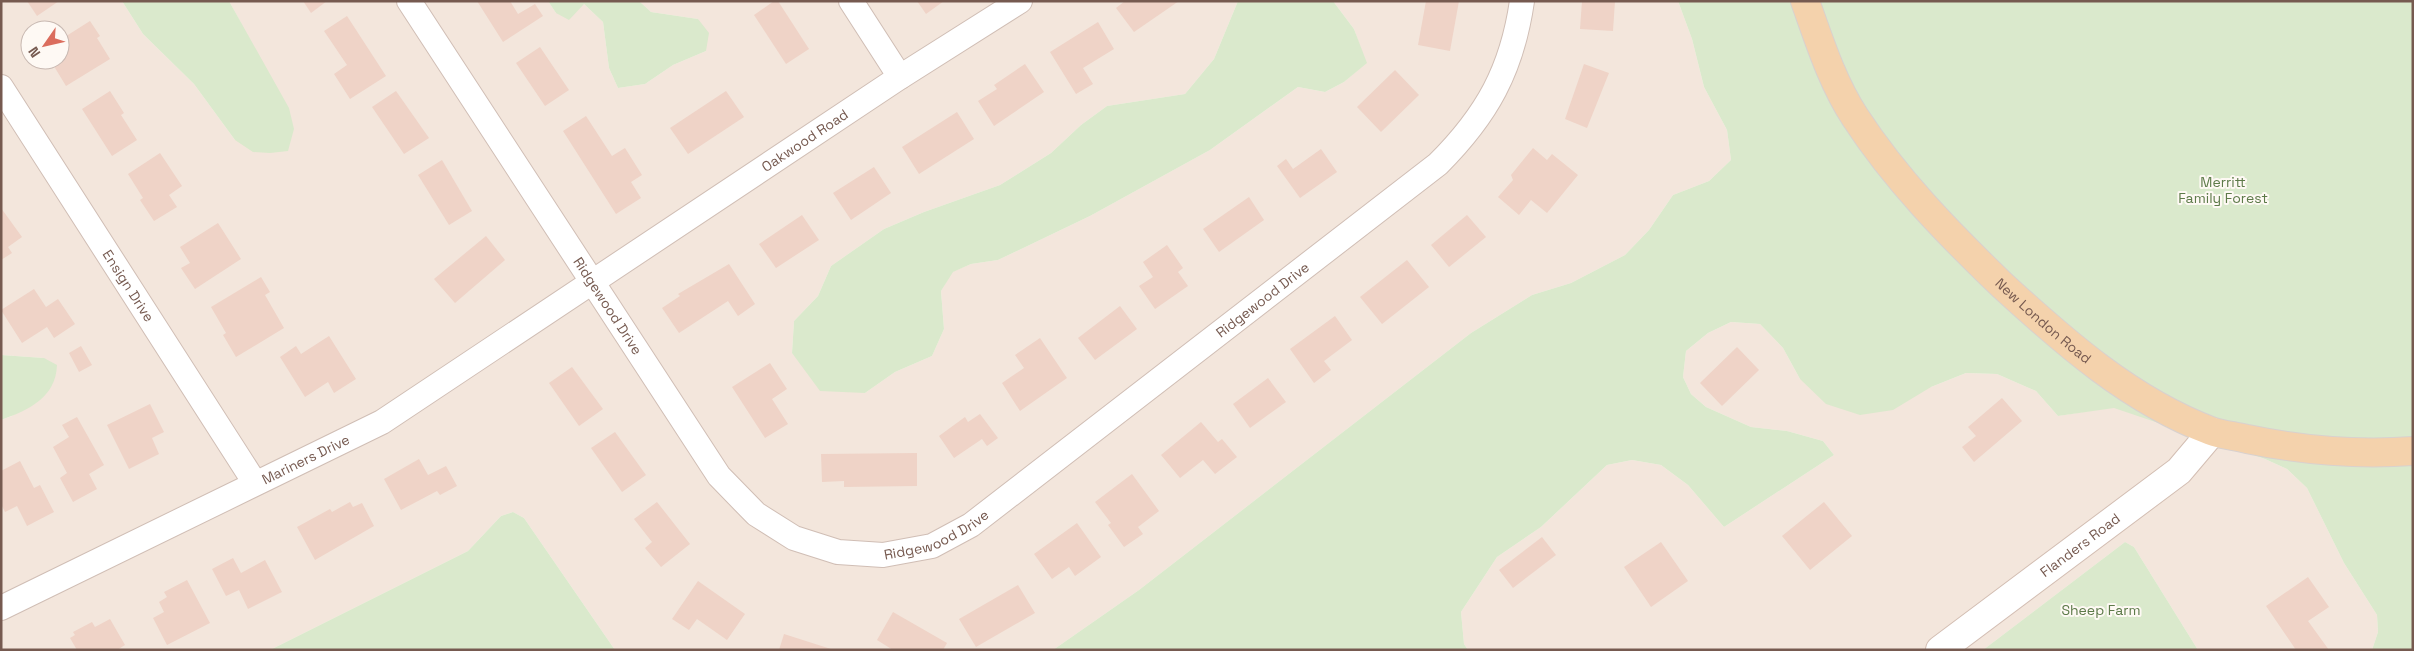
<svg xmlns="http://www.w3.org/2000/svg" width="2414" height="651" font-family="'Space Grotesk',sans-serif">
  <rect width="100%" height="100%" fill="#fcf5ed"/>
  <g fill="#f3e6dc" fill-rule="evenodd">
    <path d="M1,1H122L143,34L194,84L235,140L241,23L229,1H548L556,13L584,4L603,22L609,68L618,88L645,84L673,65L706,51L698,19L651,12L639,1H1238L1214,59L1185,94L1107,106L1081,125L1051,153L1000,185L924,212L884,229L831,266L818,296L794,321L792,353L865,393L895,372L932,356L944,329L941,291L952,272L971,264L998,260L1090,216L1210,150L1298,87L1325,92L1344,82L1366,63L1354,29L1333,1H1678L1692,39L1704,87L1727,130L1731,160L1709,181L1673,195L1649,230L1625,255L1571,283L1532,295L1471,333L1139,590L1053,650H615L524,518L513,512L501,516L468,551L270,650H1V420L12,416L44,358L1,355ZM30,30H60V60H30Z"/>
    <path d="M1731,322L1760,324L1783,348L1800,379L1931,387L1966,373L1997,374L2036,391L2058,416L2114,407L2265,459L2287,469L2307,488L2344,563L2377,615L2378,632L2372,650H2198L2134,547L2125,542L1983,650H1468L1464,644L1461,612L1497,557L1541,527L1607,465L1632,460L1661,465L1688,485L1724,527L1834,455L1823,441L1787,431L1751,427L1706,407L1691,394L1683,377L1686,351L1708,333Z"/>
  </g>
  <g fill="#dae9cc">
    <path d="M122,1H229L289,108L294,129L288,151L270,153L253,152L235,140L194,84L143,34Z"/>
    <path d="M548,1H639L651,12L698,19L709,33L706,51L673,65L645,84L618,88L609,68L603,22L584,4L569,20L556,13Z"/>
    <path d="M1238,1H1333L1354,29L1367,63L1344,82L1325,92L1298,87L1210,150L1090,216L998,260L971,264L953,272L941,291L944,329L932,356L895,372L865,393L820,391L792,353L794,321L818,296L831,266L884,229L924,212L1000,185L1051,153L1081,125L1107,106L1185,94L1214,59Z"/>
    <path d="M1678,1H2413V650H2372L2378,632L2377,615L2344,563L2307,488L2287,469L2265,459L2114,408L2058,416L2036,391L1997,374L1966,373L1931,387L1893,410L1860,415L1826,404L1800,379L1783,348L1760,324L1731,322L1708,333L1686,351L1683,377L1691,394L1706,407L1751,427L1787,431L1823,441L1834,455L1724,527L1688,485L1661,465L1632,460L1607,465L1541,527L1497,557L1461,612L1464,644L1468,650H1053L1139,590L1471,333L1532,295L1571,283L1625,255L1649,230L1673,195L1709,181L1731,160L1727,130L1704,87L1692,39Z"/>
    <path d="M1,355L44,358L57,365C56,397 29,410 1,420Z"/>
    <path d="M513,512L524,518L615,650H270L468,551L501,516Z"/>
    <path d="M2125,542L2134,547L2198,650H1983Z"/>
  </g>
  <g fill="#efd3c7">
    <path d="M27,1H59L37,16Z"/>
    <path d="M303,1H327L311,13Z"/>
    <path d="M477,1H510L518,14L535,4L543,16L503,42Z"/>
    <path d="M774,1H778L809,49L786,64L754,15Z"/>
    <path d="M917,1H944L926,14Z"/>
    <path d="M1125,1H1179L1134,32L1116,8Z"/>
    <path d="M1426,1H1459L1450,51L1418,45Z"/>
    <path d="M1582,1H1615L1613,31L1580,29Z"/>
    <path d="M347,16L386,76L350,99L334,74L347,65L324,31Z"/>
    <path d="M90,21L100,36L97,38L110,59L66,86L52,63L60,60L63,56L60,51V40Z"/>
    <path d="M1098,22L1114,49L1083,68L1093,84L1076,94L1050,52Z"/>
    <path d="M540,47L569,90L545,106L516,63Z"/>
    <path d="M1025,64L1044,92L994,126L978,101L997,89L994,85Z"/>
    <path d="M1584,64L1609,73L1587,128L1565,119Z"/>
    <path d="M1395,70L1419,95L1381,132L1357,107Z"/>
    <path d="M110,91L124,113L121,115L137,140L112,156L82,109Z"/>
    <path d="M396,91L429,138L404,154L372,107Z"/>
    <path d="M726,91L744,117L688,154L670,128Z"/>
    <path d="M957,112L974,139L919,174L902,147Z"/>
    <path d="M586,116L612,156L625,148L642,175L631,182L641,198L616,214L563,131Z"/>
    <path d="M1533,148L1547,160L1552,154L1578,175L1547,213L1531,200L1519,215L1498,197L1513,180L1511,175Z"/>
    <path d="M1321,149L1337,172L1300,198L1277,166L1286,159L1293,169Z"/>
    <path d="M160,153L182,186L169,195L177,207L154,221L140,200L143,198L128,174Z"/>
    <path d="M442,160L472,211L449,225L418,175Z"/>
    <path d="M874,167L891,193L851,220L833,193Z"/>
    <path d="M1249,197L1264,220L1219,252L1203,229Z"/>
    <path d="M1,208L22,237L8,247L12,253L1,260Z"/>
    <path d="M802,215L819,240L776,268L759,244Z"/>
    <path d="M1467,215L1486,237L1449,267L1431,245Z"/>
    <path d="M218,223L241,259L195,289L181,268L190,263L180,247Z"/>
    <path d="M486,236L505,260L455,303L434,279Z"/>
    <path d="M1167,245L1183,268L1178,272L1188,286L1155,309L1139,286L1153,277L1143,262Z"/>
    <path d="M1407,260L1429,287L1382,324L1360,297Z"/>
    <path d="M729,264L755,304L738,316L728,301L679,333L662,308L680,296L678,294Z"/>
    <path d="M261,277L270,292L265,295L284,328L236,357L223,335L226,333L211,307Z"/>
    <path d="M34,289L46,307L58,299L75,324L54,338L47,327L22,343L1,310Z"/>
    <path d="M1120,306L1137,329L1095,360L1078,338Z"/>
    <path d="M1335,316L1352,340L1324,361L1331,370L1314,383L1290,349Z"/>
    <path d="M329,336L356,379L334,393L328,382L305,397L280,357L296,346L301,354Z"/>
    <path d="M1040,338L1067,378L1020,411L1002,383L1024,368L1015,355Z"/>
    <path d="M81,346L92,365L79,372L69,353Z"/>
    <path d="M1737,347L1759,370L1722,406L1700,383Z"/>
    <path d="M770,363L787,389L772,399L788,424L765,438L732,387Z"/>
    <path d="M572,367L603,409L579,426L549,383Z"/>
    <path d="M1268,378L1286,402L1250,428L1233,404Z"/>
    <path d="M2002,398L2022,421L1974,462L1962,447L1976,436L1968,427Z"/>
    <path d="M150,404L164,432L152,438L159,454L129,469L107,425Z"/>
    <path d="M980,414L998,438L987,446L982,439L954,458L939,436L965,417L968,422Z"/>
    <path d="M77,417L104,465L89,474L97,489L73,502L60,478L67,473L53,447L69,437L62,425Z"/>
    <path d="M1201,422L1218,442L1222,439L1237,457L1215,474L1203,460L1180,478L1161,455Z"/>
    <path d="M615,432L646,475L622,492L591,448Z"/>
    <path d="M917,453V486L844,487V481L822,482L821,454Z"/>
    <path d="M419,459L428,475L446,466L457,486L440,495L437,491L401,510L384,479Z"/>
    <path d="M20,461L34,488L40,485L54,512L27,526L17,506L5,512L1,504V471Z"/>
    <path d="M1132,474L1159,511L1138,527L1143,534L1124,547L1108,525L1111,523L1095,502Z"/>
    <path d="M350,502L353,507L362,503L374,526L315,560L297,527L330,509L332,512Z"/>
    <path d="M657,502L690,544L661,567L645,548L652,542L634,519Z"/>
    <path d="M1824,502L1852,536L1810,570L1782,536Z"/>
    <path d="M1077,523L1101,557L1075,576L1069,567L1052,579L1034,554Z"/>
    <path d="M1542,537L1556,555L1513,588L1499,570Z"/>
    <path d="M1661,542L1688,581L1651,607L1624,567Z"/>
    <path d="M233,558L241,573L265,560L282,592L248,609L239,590L226,596L212,569Z"/>
    <path d="M2308,577L2329,607L2308,621L2329,650H2296L2266,606Z"/>
    <path d="M187,580L210,623L167,645L153,618L164,612L159,602L167,597L164,592Z"/>
    <path d="M698,581L745,614L727,640L697,619L689,630L672,619Z"/>
    <path d="M1018,585L1035,613L976,647L959,619Z"/>
    <path d="M893,612L947,643L943,650H893L877,640Z"/>
    <path d="M110,619L125,645L117,650H77L70,638L75,635L73,632L92,622L95,627Z"/>
    <path d="M784,634L831,649V650H779Z"/>
  </g>
  <g fill="none" stroke-linecap="round" stroke-linejoin="round">
    <g stroke="#d0beb5" stroke-width="26">
      <g id="street">
        <path id="s1" d="M409,1L719,476L756,514L794,538L838,552L883,555L932,546L971,525L1438,164C1487,115 1512,70 1522,1"/>
        <path d="M851,1L900,77"/>
        <path id="s2" d="M1,87L255,483"/>
        <path id="s3" d="M1,608L382,422L900,77L1020,1"/>
      </g>
    </g>
    <g stroke="#d3beb3" stroke-width="30">
      <g id="secondary">
        <path id="s4" d="M1940,650L2179,471L2212,432"/>
      </g>
    </g>
    <g stroke="#d9d1ce" stroke-width="30">
      <g id="primary">
        <path id="s5" d="M1805,1C1819,40 1832,82 1855,117C1896,180 1948,233 2002,285C2064,342 2131,401 2211,431C2222,435 2235,436 2247,439C2300,450 2358,455 2413,451"/>
      </g>
    </g>
    <use href="#street" stroke="#fff" stroke-width="24"/>
    <use href="#secondary" stroke="#fff" stroke-width="28"/>
    <use href="#primary" stroke="#f4d2ac" stroke-width="28"/>
  </g>
  <g text-anchor="middle" dominant-baseline="central" stroke-width="4" stroke-linejoin="round" paint-order="stroke">
    <g font-size="14" fill="#765a50" stroke="#fef9f4">
      <text stroke="none"><textPath href="#s3" startOffset="932">Oakwood Road</textPath></text>
      <text stroke="none"><textPath href="#s2" startOffset="236">Ensign Drive</textPath></text>
      <text stroke="none"><textPath href="#s1" startOffset="1219">Ridgewood Drive</textPath></text>
      <text stroke="none"><textPath href="#s1" startOffset="364">Ridgewood Drive</textPath></text>
      <text stroke="none"><textPath href="#s5" startOffset="405">New London Road</textPath></text>
      <text stroke="none"><textPath href="#s3" startOffset="339">Mariners Drive</textPath></text>
      <text stroke="none"><textPath href="#s1" startOffset="814">Ridgewood Drive</textPath></text>
      <text stroke="none"><textPath href="#s4" startOffset="175">Flanders Road</textPath></text>
    </g>
    <g font-size="14" fill="#5d7a49" stroke="#fef9f4">
      <text x="2223" y="182">Merritt<tspan x="2223" dy="16">Family Forest</tspan></text>
      <text x="2101" y="610">Sheep Farm</text>
    </g>
  </g>
  <rect width="2414" height="651" fill="none" stroke="#765a50" stroke-width="5"/>
  <g transform="translate(45 45) rotate(236)"><circle r="24" fill="#fef9f4" stroke="#c8b9b2"/>
  <path d="M0-4L9 19L0 12L-9 19Z" fill="#db6d5d"/>
  <text y="-8" font-size="14" font-weight="bold" text-anchor="middle" fill="#765a50">N</text>
  </g>
</svg>
